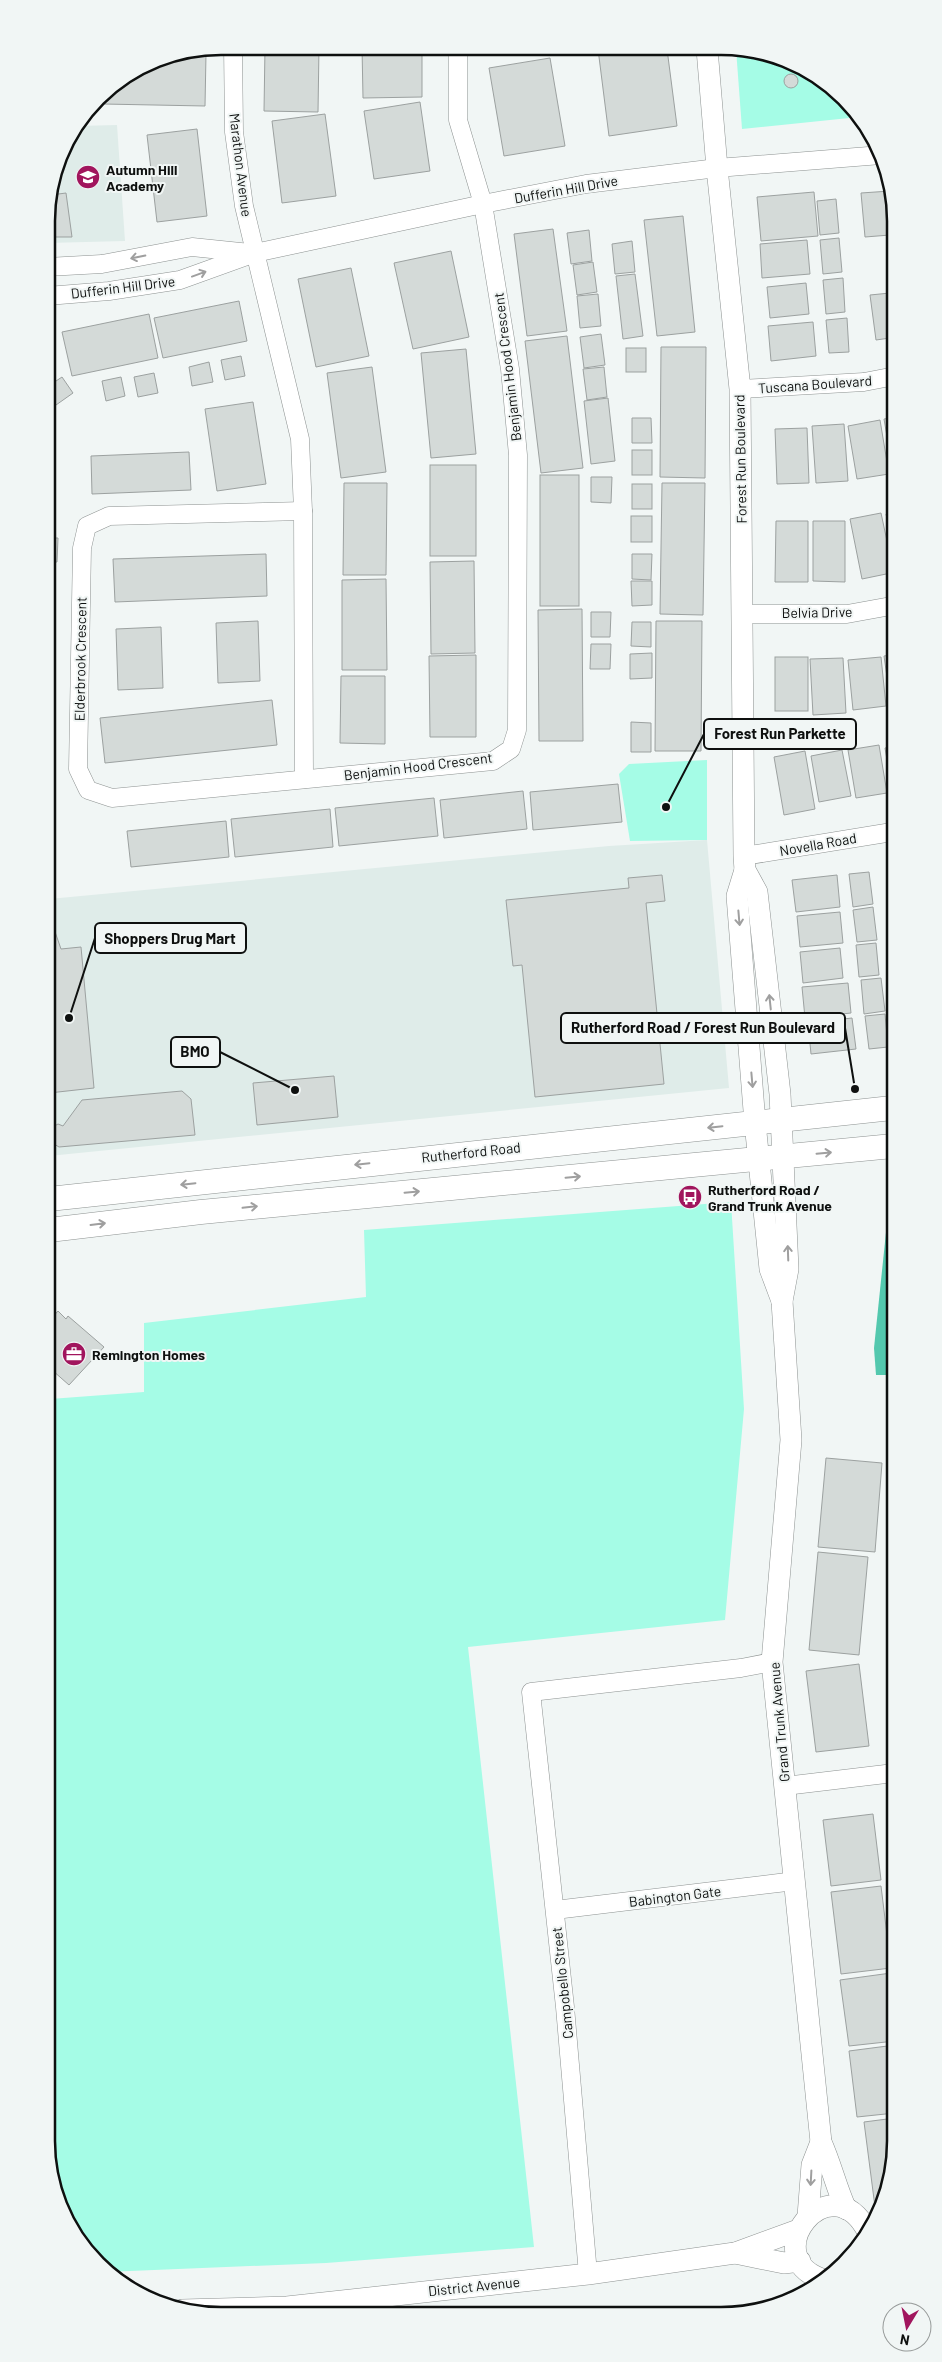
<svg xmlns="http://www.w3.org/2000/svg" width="942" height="2362" font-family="Barlow,sans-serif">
  <rect width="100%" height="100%" fill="#f1f6f5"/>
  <g fill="#dfece9">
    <path d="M117,125L125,241L47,243V210L64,144L78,126Z"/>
    <path d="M707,840L729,1088L49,1156V899L609,846Z"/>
  </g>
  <g fill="#a5fce6">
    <path d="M736,49L754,50L836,90L859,117L742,129Z"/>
    <path d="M707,760V840L630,841L619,774L629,764Z"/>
    <path d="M731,1202L744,1409L725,1620L468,1647L534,2247L326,2263L106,2272L70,2228L52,2186L50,1399L144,1392V1323L366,1297L364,1230Z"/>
  </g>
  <path fill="#53c8ae" d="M893,1211V1375H876L874,1348L888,1213Z"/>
  <g fill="#d4dad8" stroke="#9ca1a0">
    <path d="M265,47H319L318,112L264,111Z"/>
    <path d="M362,47H422V97L363,98Z"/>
    <rect x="492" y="48" width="56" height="4"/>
    <path d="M598,49H667L677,126L609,136Z"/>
    <path d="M186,53L206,54L205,106L103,104V94L106,90L155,59Z"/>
    <path d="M550,58L565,146L504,156L489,68Z"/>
    <circle cx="791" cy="81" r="7"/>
    <path d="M420,102L430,171L374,179L364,111Z"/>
    <path d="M325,114L336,196L282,203L272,121Z"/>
    <path d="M197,129L207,216L157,222L147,135Z"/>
    <path d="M890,191V235L865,237L861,193Z"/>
    <path d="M814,192L818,236L761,241L757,197Z"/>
    <path d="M66,193L72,237H47V210L51,195Z"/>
    <path d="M836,199L839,233L820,235L817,201Z"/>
    <path d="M683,216L695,332L657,336L644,220Z"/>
    <path d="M553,229L567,331L527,336L514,234Z"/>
    <path d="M589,230L592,261L571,264L567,233Z"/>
    <path d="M839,238L842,272L823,274L820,240Z"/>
    <path d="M807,240L810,274L762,278L760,244Z"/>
    <path d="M632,241L635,272L615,274L612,244Z"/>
    <path d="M451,251L469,337L413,349L394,263Z"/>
    <path d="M593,262L597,292L577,295L573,265Z"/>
    <path d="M351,268L369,356L316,367L298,279Z"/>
    <path d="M635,274L643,336L623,339L616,276Z"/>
    <path d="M843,278L845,312L826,314L823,280Z"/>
    <path d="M806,283L809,314L770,318L767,287Z"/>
    <path d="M890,293V338L876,340L870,295Z"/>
    <path d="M598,294L601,326L580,328L577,296Z"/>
    <path d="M239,301L247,341L163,358L154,318Z"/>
    <path d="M149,314L158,358L72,376L62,332Z"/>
    <path d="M847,318L849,352L829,353L826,320Z"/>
    <path d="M813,322L816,356L771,361L768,326Z"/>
    <path d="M601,334L605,365L584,368L580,337Z"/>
    <path d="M567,336L583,468L541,473L525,341Z"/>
    <path d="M661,347H706L705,478L660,477Z"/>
    <rect x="626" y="348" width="20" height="24"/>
    <path d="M466,349L476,454L431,458L421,353Z"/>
    <path d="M241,356L245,376L225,380L221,360Z"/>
    <path d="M209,362L213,382L192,386L189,367Z"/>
    <path d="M372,367L386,472L341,478L327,373Z"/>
    <path d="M604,367L607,397L587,400L583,369Z"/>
    <path d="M154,373L158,393L138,397L134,377Z"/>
    <path d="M62,377L73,393L56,405L47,392V387Z"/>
    <path d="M121,377L125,396L106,401L102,381Z"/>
    <path d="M608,398L615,461L591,464L584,401Z"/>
    <path d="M253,402L266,484L217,491L205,409Z"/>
    <path d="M632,418H651L652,443H632Z"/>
    <path d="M891,418V460L884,419Z"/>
    <path d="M880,420L889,474L857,479L848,426Z"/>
    <path d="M844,424L848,481L816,483L812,426Z"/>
    <path d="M807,428L809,483L777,484L775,429Z"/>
    <rect x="632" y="450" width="20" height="25"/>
    <path d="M189,452L191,490L92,494L91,456Z"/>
    <rect x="430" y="465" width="46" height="91"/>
    <rect x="540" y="475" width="39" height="131"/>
    <path d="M591,477H612L611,503L591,502Z"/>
    <path d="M344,483H387L386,575H343Z"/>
    <path d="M662,483H705L703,615L660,614Z"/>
    <rect x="632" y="484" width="20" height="25"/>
    <path d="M881,513L891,560V573L862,579L850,519Z"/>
    <path d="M891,513V539L886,514Z"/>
    <rect x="631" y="516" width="21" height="26"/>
    <path d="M776,521H808V582H775Z"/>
    <path d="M813,521H845V582L813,581Z"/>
    <path d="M48,538H58L57,562H48Z"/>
    <path d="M266,554L267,596L115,602L113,559Z"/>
    <path d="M632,554H652L651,580L632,579Z"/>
    <path d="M474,561L475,653L431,654L430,562Z"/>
    <path d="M386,579L387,670H342V580Z"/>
    <path d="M631,581H652V605L632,606Z"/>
    <path d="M582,609L583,741H539L538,610Z"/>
    <path d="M591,612H611L610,637H591Z"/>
    <path d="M258,621L260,681L218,683L216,623Z"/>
    <path d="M656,621H702L701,751H655Z"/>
    <path d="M632,622H651V647L631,646Z"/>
    <path d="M161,627L163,688L118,690L116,629Z"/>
    <path d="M591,644H611L610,669H590Z"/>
    <path d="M652,653V678L630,679V654Z"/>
    <path d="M476,655V737H430L429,656Z"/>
    <path d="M891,655V691H889L884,656Z"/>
    <rect x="775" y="657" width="33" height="54"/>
    <path d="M881,657L886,706L853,710L848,660Z"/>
    <path d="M843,658L846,713L813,715L810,659Z"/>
    <path d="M341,676H385V744L340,743Z"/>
    <path d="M272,700L277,745L105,763L100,718Z"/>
    <path d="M631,722L651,723V752H631Z"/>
    <path d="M879,745L887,793L856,798L848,750Z"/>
    <path d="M891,747L892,790L885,748Z"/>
    <path d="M842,750L851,796L819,802L811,756Z"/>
    <path d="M805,751L815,809L784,815L774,757Z"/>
    <path d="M618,784L622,822L533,830L530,792Z"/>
    <path d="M523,791L527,829L444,838L440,800Z"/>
    <path d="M434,798L438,836L339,846L335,808Z"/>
    <path d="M330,809L333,847L235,857L231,819Z"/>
    <path d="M226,821L229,857L131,867L127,831Z"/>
    <path d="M869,872L873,904L853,907L849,874Z"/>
    <path d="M662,875L665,901L646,903L664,1084L535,1097L522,965L513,966L506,900L629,888L628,878Z"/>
    <path d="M837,875L840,907L796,912L792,880Z"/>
    <path d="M873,907L877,940L857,942L853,910Z"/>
    <path d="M840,912L843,943L800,947L797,916Z"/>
    <path d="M53,926L61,949L81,947L94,1088L49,1093V928Z"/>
    <path d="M876,943L879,975L859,977L856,945Z"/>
    <path d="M840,948L843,978L803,983L800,952Z"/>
    <path d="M881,978L885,1011L864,1014L861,980Z"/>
    <path d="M848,983L851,1013L805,1018L802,987Z"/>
    <path d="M885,1014L888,1047L869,1049L865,1016Z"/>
    <path d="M852,1018L856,1049L811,1054L808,1023Z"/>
    <path d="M334,1076L338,1117L257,1125L253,1083Z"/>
    <path d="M182,1091L191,1099L195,1135L59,1147L49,1141V1129L58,1124L63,1126L82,1100Z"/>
    <path d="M58,1311L66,1319L68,1316L104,1347L69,1385L52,1370L55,1367L50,1362V1320Z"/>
    <path d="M826,1458L882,1463L875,1552L818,1547Z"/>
    <path d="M818,1552L868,1557L859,1655L809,1650Z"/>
    <path d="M859,1664L869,1746L816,1752L806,1671Z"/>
    <path d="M873,1814L881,1880L831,1886L823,1820Z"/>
    <path d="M881,1886L891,1968L841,1974L831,1892Z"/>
    <path d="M891,1973L895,2003V2041L849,2046L840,1980Z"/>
    <path d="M895,2045V2113L857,2117L849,2051Z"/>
    <path d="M895,2118V2152L886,2197L882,2206L875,2207L864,2122Z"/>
  </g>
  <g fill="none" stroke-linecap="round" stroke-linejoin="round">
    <g stroke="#8d9291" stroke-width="19">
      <g id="minor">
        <path d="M233,46L234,132L244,206L300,439L303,511L304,779"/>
        <path d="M47,267L102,264L192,247L250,253"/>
        <path d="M47,296L109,291L180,280L255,253L483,204L586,184L717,168L881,155"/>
        <path d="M740,389L864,382L890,377"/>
        <path d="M303,511L109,516L87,526L82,548L78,769L88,790L112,798L493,761L511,749L517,730L518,455L510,369L483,204L458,120V48"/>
        <path d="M741,614H847L891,606"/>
        <path d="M744,856L892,832"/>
        <path d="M785,1786L894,1773"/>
        <path d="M555,1910L795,1881"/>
        <path d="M588,2274L565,2007L531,1692L741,1668L772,1662"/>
      </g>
    </g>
    <g stroke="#8d9291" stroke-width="22">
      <g id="tertiary">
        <path d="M707,49L717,168L740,389L744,856L745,870L757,892L780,1094L788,1269L782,1301L791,1440L772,1662L821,2142C831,2164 836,2187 846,2209"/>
        <path d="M745,870L737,896L755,1123L770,1269L782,1301"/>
        <path d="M808,2216L812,2165L821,2142"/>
        <path d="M735,2253L784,2263L800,2261"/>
        <path d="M825,2280C753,2259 830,2159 868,2232"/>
        <path d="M182,2310L287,2307L588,2274L735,2253L798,2230"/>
      </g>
    </g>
    <g stroke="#8d9291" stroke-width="25">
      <g id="secondary">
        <path d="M49,1199L892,1108"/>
        <path d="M49,1230L201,1212L893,1146"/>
      </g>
    </g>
    <use href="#minor" stroke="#fff" stroke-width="18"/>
    <use href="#tertiary" stroke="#fff" stroke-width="21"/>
    <use href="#secondary" stroke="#fff" stroke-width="24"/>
  </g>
  <defs><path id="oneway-shaft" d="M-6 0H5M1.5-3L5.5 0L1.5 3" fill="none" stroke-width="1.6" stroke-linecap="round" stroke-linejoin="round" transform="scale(1.25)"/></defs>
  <g stroke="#9f9f9f">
    <use href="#oneway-shaft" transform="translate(138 257) rotate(169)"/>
    <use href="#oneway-shaft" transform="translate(199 274) rotate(-20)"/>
    <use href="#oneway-shaft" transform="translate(739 918) rotate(85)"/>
    <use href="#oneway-shaft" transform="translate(770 1002) rotate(-96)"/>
    <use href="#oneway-shaft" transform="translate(752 1080) rotate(85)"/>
    <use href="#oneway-shaft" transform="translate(715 1127) rotate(174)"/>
    <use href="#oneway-shaft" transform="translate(824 1153) rotate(-5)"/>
    <use href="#oneway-shaft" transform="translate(362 1164) rotate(174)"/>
    <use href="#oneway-shaft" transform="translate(573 1177) rotate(-5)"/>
    <use href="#oneway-shaft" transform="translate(188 1184) rotate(174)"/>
    <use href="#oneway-shaft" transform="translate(412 1192) rotate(-5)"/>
    <use href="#oneway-shaft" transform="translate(250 1207) rotate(-6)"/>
    <use href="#oneway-shaft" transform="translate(98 1224) rotate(-7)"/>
    <use href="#oneway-shaft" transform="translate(788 1253) rotate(-92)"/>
    <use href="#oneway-shaft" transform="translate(811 2178) rotate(93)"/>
  </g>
  <defs>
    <g id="school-disc" transform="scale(1.25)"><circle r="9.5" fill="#a1155d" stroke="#f1f6f5"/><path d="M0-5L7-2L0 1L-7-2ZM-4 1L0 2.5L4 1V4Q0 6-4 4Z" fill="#fff"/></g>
    <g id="bus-disc" transform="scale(1.25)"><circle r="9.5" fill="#a1155d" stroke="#f1f6f5"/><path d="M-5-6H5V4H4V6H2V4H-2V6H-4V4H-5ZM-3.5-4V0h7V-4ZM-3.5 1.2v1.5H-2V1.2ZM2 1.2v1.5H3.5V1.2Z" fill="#fff"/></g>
    <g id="office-disc" transform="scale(1.25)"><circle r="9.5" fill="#a1155d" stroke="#f1f6f5"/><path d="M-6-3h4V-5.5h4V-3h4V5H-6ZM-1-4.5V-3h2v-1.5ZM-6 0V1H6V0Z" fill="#fff"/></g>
  </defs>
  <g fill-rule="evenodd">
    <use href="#school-disc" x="88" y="177"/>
    <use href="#bus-disc" x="690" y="1197"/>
    <use href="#office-disc" x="74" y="1354"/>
  </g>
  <g text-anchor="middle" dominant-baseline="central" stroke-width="4" stroke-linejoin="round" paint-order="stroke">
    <g font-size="14" fill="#0e100f" stroke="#f1f6f5">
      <text transform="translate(241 165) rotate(83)">Marathon Avenue</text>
      <text transform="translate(566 189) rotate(-10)">Dufferin Hill Drive</text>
      <text transform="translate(123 287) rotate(-7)">Dufferin Hill Drive</text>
      <text transform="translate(507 367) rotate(-97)">Benjamin Hood Crescent</text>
      <text transform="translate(815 384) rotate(-4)">Tuscana Boulevard</text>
      <text transform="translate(740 459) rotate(-91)">Forest Run Boulevard</text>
      <text transform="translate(817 612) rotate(-1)">Belvia Drive</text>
      <text transform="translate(80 659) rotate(-89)">Elderbrook Crescent</text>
      <text transform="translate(418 766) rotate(-7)">Benjamin Hood Crescent</text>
      <text transform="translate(818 844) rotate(-10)">Novella Road</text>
      <text transform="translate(471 1152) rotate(-6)">Rutherford Road</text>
      <text transform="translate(779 1722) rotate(-95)">Grand Trunk Avenue</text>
      <text transform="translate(675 1896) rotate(-7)">Babington Gate</text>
      <text transform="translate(562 1983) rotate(-96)">Campobello Street</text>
      <text transform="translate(474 2286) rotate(-6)">District Avenue</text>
    </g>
    <g font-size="14" font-weight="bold" fill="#0e100f" stroke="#f1f6f5" text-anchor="start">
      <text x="106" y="169">Autumn Hill<tspan x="106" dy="16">Academy</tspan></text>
      <text x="708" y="1189">Rutherford Road /<tspan x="708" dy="16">Grand Trunk Avenue</tspan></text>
      <text x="92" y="1354">Remington Homes</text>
    </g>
  </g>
  <path d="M0 0H942V2362H0ZM221 55H721A166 166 0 0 1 887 221V2141A166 166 0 0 1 721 2307H221A166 166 0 0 1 55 2141V221A166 166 0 0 1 221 55Z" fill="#f1f6f5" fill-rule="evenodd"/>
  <path fill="none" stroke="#0e100f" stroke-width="2.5" d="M221 55H721A166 166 0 0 1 887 221V2141A166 166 0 0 1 721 2307H221A166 166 0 0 1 55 2141V221A166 166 0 0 1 221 55Z"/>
  <path fill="none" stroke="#0e100f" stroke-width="2" d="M666 807L704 734M69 1018L95 938M855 1089L845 1028M295 1090L220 1052"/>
  <g fill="#0e100f" stroke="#f1f6f5" stroke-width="2">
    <circle cx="666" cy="807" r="5"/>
    <circle cx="69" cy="1018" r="5"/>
    <circle cx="855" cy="1089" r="5"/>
    <circle cx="295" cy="1090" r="5"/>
  </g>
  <g fill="#f1f6f5" stroke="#0e100f" stroke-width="2">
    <rect x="704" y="719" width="152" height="30" rx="5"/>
    <rect x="95" y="923" width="151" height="30" rx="5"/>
    <rect x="561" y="1013" width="284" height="30" rx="5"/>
    <rect x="171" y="1037" width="49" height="30" rx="5"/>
  </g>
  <g font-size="15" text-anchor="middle" font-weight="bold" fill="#0e100f">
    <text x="780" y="739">Forest Run Parkette</text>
    <text x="170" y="944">Shoppers Drug Mart</text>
    <text x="703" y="1033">Rutherford Road / Forest Run Boulevard</text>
    <text x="195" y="1057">BMO</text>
  </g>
  <g transform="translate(907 2327) rotate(190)"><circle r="24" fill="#f1f6f5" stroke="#969a99"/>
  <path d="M0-4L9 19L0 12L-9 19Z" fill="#a1155d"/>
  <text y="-8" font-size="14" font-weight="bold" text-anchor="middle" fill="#0e100f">N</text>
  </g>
</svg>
